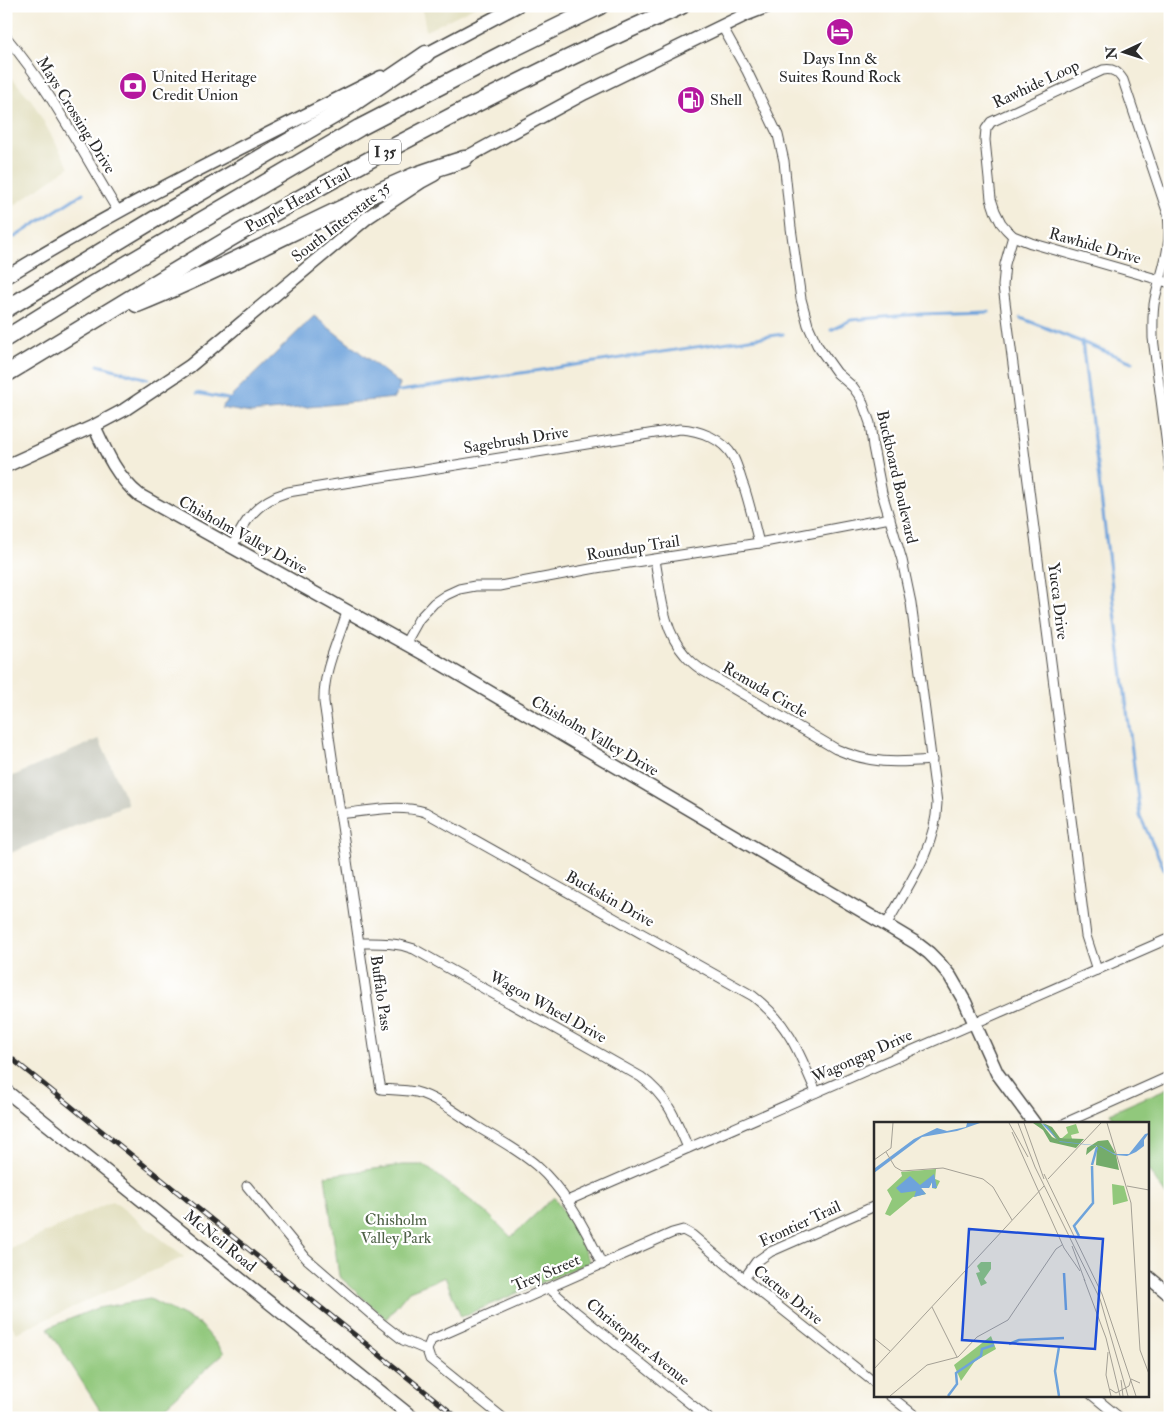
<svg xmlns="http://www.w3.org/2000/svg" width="1176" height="1424" font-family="'IM FELL Double Pica',serif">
  <rect width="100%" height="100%" fill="#fff"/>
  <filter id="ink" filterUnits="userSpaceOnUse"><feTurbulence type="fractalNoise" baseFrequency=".02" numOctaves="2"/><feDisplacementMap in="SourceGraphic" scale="10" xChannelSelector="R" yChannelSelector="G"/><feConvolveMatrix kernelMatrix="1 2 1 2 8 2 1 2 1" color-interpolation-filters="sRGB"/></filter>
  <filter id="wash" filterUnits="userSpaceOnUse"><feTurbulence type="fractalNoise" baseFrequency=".0096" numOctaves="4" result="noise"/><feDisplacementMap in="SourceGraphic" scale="20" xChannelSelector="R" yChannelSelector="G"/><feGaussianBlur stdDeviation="1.12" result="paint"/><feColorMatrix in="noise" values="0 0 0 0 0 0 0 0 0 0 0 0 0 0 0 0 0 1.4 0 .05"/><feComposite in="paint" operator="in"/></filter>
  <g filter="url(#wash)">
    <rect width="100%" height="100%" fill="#f4eedb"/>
    <g fill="#e0ddbb">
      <path d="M422,6H476L426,31Z"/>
      <path d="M6,71L32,101L69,167L6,211Z"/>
      <path d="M113,1201L184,1257L16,1333L6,1315V1251Z"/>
    </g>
    <path fill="#c4c6b9" d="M99,739L128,804L6,855V779Z"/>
    <g fill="#91c87b" stroke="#5e7a53">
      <path d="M1170,1087V1201L1147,1168V1123H1117L1110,1113Z"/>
      <path d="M402,1165H424L487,1213L511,1237L554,1197L574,1228L590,1262L461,1317L445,1277L409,1291L386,1319L339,1276L325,1176Z"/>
      <path d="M150,1299L201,1325L224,1353L152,1418H105L48,1328L97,1308Z"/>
    </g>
    <path fill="#6ea3db" stroke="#4c6783" d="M314,316L400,384L394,398L251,413L221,408L232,396Z"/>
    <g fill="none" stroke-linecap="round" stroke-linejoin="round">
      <g stroke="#6ea3db" stroke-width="3">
        <path d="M15,237L83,193"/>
        <path d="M1021,318L1132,362"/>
        <path d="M831,330L851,320L920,314L989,312"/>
        <path d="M1082,341L1140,816L1170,882"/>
        <path d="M98,365L148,379"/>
        <path d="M393,392L783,334"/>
        <path d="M197,393L233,400"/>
      </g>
    </g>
  </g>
  <g filter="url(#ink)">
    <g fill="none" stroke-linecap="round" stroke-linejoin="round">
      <g stroke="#494845" stroke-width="11">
        <g id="street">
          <path d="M722,26L747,71L778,135L784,161L791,228L801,299L808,325L817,345L837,373L853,387L861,398L870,423L873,447L882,493L902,560L911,603L937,803C936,848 907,887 886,925"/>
          <path d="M6,37C51,90 82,152 118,211"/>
          <path d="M1013,236L1005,264L1003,286L1086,936L1097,970"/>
          <path d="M1170,283L1160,280L1031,243L1013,236L1006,229L1001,223L995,211L991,199L985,140L986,129L991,122L1103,70C1113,68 1118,72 1123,80L1168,214C1169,224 1170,235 1168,245C1166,263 1159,281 1155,299C1152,312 1153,325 1153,338L1170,469"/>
          <path d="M232,547C245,520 257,501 288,492L680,429C700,430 723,439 733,457C738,466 740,477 744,487C750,505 754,524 759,543"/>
          <path d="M655,560C661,592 662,629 685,655C690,661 696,666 702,670L836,749C870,764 895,763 932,760"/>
          <path d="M347,612C338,642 323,670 324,702L377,1068L381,1089C393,1090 405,1090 416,1092C436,1097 459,1115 476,1126C497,1139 519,1150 537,1166C565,1191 587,1231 602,1265"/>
          <path d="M405,644L419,619L434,603L446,595L459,589L475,586H500L596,568L759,543L890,518"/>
          <path d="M340,814C368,811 398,804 425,812L753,996C789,1024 799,1052 816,1092"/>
          <path d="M359,943C378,943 395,942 414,949L641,1077C667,1096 676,1119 688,1148"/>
          <path d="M1065,1123L1170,1076"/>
          <path d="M247,1186L306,1258L380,1322L403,1340L427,1350"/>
          <path d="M567,1201L1170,938"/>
          <path d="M744,1279L756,1262L770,1252L875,1206"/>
          <path d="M549,1288L576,1312L708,1418"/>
          <path d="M427,1350L431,1340L672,1233L683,1230L692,1235L744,1279L875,1383"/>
          <path d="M427,1350L430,1359L503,1418"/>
          <path d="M889,1395L918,1418"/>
          <path d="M1092,1395L1120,1418"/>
        </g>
      </g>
      <g stroke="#494845" stroke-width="15">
        <g id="secondary">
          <path d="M419,58L517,6"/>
          <path d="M456,163L585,93L745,15L768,6"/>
          <path d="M6,277C127,202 255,141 381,77"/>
          <path d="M94,426C106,452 117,477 139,495L433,659L886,925L916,943L929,953L940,964L950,976L965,1002L997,1073L1034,1123"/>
          <path d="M6,466L94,426L124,410L190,366L368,217L421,182L434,175"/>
          <path d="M6,1091L413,1418"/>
          <path d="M1147,1276L1170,1295"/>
        </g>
      </g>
      <g stroke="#494845" stroke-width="19">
        <g id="highway">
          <path d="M137,304C232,266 320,215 414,176C430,170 447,165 464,159"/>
          <path d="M6,309L170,210L345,109L426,54"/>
          <path d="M6,338L88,287L359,128L512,49L600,6"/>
          <path d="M6,374C90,324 173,271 258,222C395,143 537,70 681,6"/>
        </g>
      </g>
      <use href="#street" stroke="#fff" stroke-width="9"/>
      <use href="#secondary" stroke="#fff" stroke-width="12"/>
      <use href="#highway" stroke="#fff" stroke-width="16"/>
      <g stroke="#2b2b2b" stroke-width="5">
        <path id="rail" d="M6,1054L458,1418"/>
      </g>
      <use href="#rail" stroke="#fff" stroke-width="3" stroke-dasharray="9" stroke-linecap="butt"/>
    </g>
  </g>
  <defs>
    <g id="hotel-disc" transform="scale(1.4375)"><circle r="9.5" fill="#b5179e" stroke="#fff"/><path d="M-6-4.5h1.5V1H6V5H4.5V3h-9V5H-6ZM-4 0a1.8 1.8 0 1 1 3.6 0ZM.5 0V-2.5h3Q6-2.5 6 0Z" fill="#fff"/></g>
    <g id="bank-disc" transform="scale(1.4375)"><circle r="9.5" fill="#b5179e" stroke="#fff"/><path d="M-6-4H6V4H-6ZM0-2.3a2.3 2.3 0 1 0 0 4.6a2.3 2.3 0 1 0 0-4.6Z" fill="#fff"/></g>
    <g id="fuel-disc" transform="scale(1.4375)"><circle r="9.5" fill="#b5179e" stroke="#fff"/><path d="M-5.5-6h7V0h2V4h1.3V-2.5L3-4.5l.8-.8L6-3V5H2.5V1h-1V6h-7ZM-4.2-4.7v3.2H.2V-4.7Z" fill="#fff"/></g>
  </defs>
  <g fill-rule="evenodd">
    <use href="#hotel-disc" x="840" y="32"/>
    <use href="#bank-disc" x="133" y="86"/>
    <use href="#fuel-disc" x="691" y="100"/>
  </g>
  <g text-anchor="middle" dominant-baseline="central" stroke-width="4.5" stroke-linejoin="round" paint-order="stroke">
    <rect fill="#fff" stroke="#6b6b6b" stroke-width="1" x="369" y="139.5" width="32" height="25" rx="4"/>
    <g font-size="15" font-weight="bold" fill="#2b2b2b">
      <text x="385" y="152">I 35</text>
    </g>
    <g font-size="16" fill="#2b2b2b" stroke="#fff" text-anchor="start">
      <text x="840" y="59" text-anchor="middle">Days Inn &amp;<tspan x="840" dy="18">Suites Round Rock</tspan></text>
      <text x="152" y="77">United Heritage<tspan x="152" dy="18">Credit Union</tspan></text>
      <text x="710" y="100">Shell</text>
    </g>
    <g font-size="16" fill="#2b2b2b" stroke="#fff">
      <text transform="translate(1036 84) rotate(-25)">Rawhide Loop</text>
      <text transform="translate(76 115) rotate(58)">Mays Crossing Drive</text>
      <text transform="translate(298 200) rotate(-29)">Purple Heart Trail</text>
      <text transform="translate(341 222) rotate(-38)">South Interstate 35</text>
      <text transform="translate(1095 246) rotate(16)">Rawhide Drive</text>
      <text transform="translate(516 440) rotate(-9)">Sagebrush Drive</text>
      <text transform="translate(897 477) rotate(77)">Buckboard Boulevard</text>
      <text transform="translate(243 535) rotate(29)">Chisholm Valley Drive</text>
      <text transform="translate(633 548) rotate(-9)">Roundup Trail</text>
      <text transform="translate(1058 601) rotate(83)">Yucca Drive</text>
      <text transform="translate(765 690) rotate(30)">Remuda Circle</text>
      <text transform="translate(595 736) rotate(30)">Chisholm Valley Drive</text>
      <text transform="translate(610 899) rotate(29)">Buckskin Drive</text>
      <text transform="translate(381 993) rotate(82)">Buffalo Pass</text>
      <text transform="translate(548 1007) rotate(29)">Wagon Wheel Drive</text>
      <text transform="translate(862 1056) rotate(-24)">Wagongap Drive</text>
      <text transform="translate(800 1224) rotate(-25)">Frontier Trail</text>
      <text transform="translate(220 1241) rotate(39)">McNeil Road</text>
      <text transform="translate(546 1273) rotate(-23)">Trey Street</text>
      <text transform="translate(788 1295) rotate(39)">Cactus Drive</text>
      <text transform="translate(638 1342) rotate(39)">Christopher Avenue</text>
    </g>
    <g font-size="16" fill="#4f6247" stroke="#fff">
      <text x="396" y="1220">Chisholm<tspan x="396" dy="18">Valley Park</tspan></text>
    </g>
  </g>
  <g transform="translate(874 1122)">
    <rect width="275" height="275" fill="#f4eedb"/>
    <path d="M202,2L205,11L197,13L198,17L188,16L194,11L192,5ZM62,47L61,57L66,59L62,67L58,66V60L55,66H47L52,72L39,75L16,94L11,92L18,77L13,68L28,54L27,50ZM238,62L250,64L254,79L239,83ZM107,140H117V147L110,157L113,161L107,164L102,151L106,150L103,144ZM117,214L122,227L101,239L87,259L80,243Z" fill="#91c87b"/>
    <path d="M159,1H167L178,15L182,17L169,1L178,5L186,16L210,17L202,26L176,20L169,8ZM234,18L242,32L238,31L242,33L245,48L222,43L223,24L212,33L213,26L224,19Z" fill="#74ac6b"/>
    <path d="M93,1H106L83,9L48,15L0,51L1,46L40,17L63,6L73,9L92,5ZM167,1L173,4L185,19L227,24L241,32H255L271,12L275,11L270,18V24L262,30L253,34L241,33L225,24L186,20ZM60,52L63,66H58V60L55,66H47L52,72L40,75L42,69L27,71L22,66L36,54L46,63Z" fill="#6ea3db"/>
    <path fill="none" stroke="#6ea3db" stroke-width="2.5" d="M218,43L223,25M205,114L200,104L219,81L218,44M190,151L192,188M135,222L145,218L190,216M74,274L83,262L82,251L107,234L108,227L120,223M185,274L181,249L185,225"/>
    <path fill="none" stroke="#a4a095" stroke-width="1" d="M135,1L154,35M144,1L161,45L226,177L254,274M150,1L170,57M233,1L257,81L266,228L275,252M138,10L190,126L206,149M12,30L21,45L28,49L69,46L109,57L119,65L138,98M0,38L17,26L19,1M170,52L228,172L262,274M174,57L227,1M253,64L275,68M198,124L211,159M210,157L232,216L246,274M58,185L83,235M0,216L16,229M234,230L232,253L237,274M0,247L170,64M247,258L249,274M236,267L242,271L255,264L257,257L266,261M16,274L53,243L84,235L103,215L134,198L182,127L188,123"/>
    <path fill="#1d4ed8" fill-opacity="0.15" stroke="#1d4ed8" stroke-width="2.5" d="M95,107L229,117L221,227L88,218Z"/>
    <rect width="275" height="275" fill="none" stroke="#2b2b2b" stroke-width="2.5"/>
  </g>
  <rect width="1176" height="1424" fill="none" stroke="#fff" stroke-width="25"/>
  <g transform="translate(1124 52) rotate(266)" stroke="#ffffff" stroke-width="4" paint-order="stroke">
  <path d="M0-4L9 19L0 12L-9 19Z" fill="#2b2b2b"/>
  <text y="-8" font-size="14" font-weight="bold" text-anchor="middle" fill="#2b2b2b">N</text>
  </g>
</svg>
